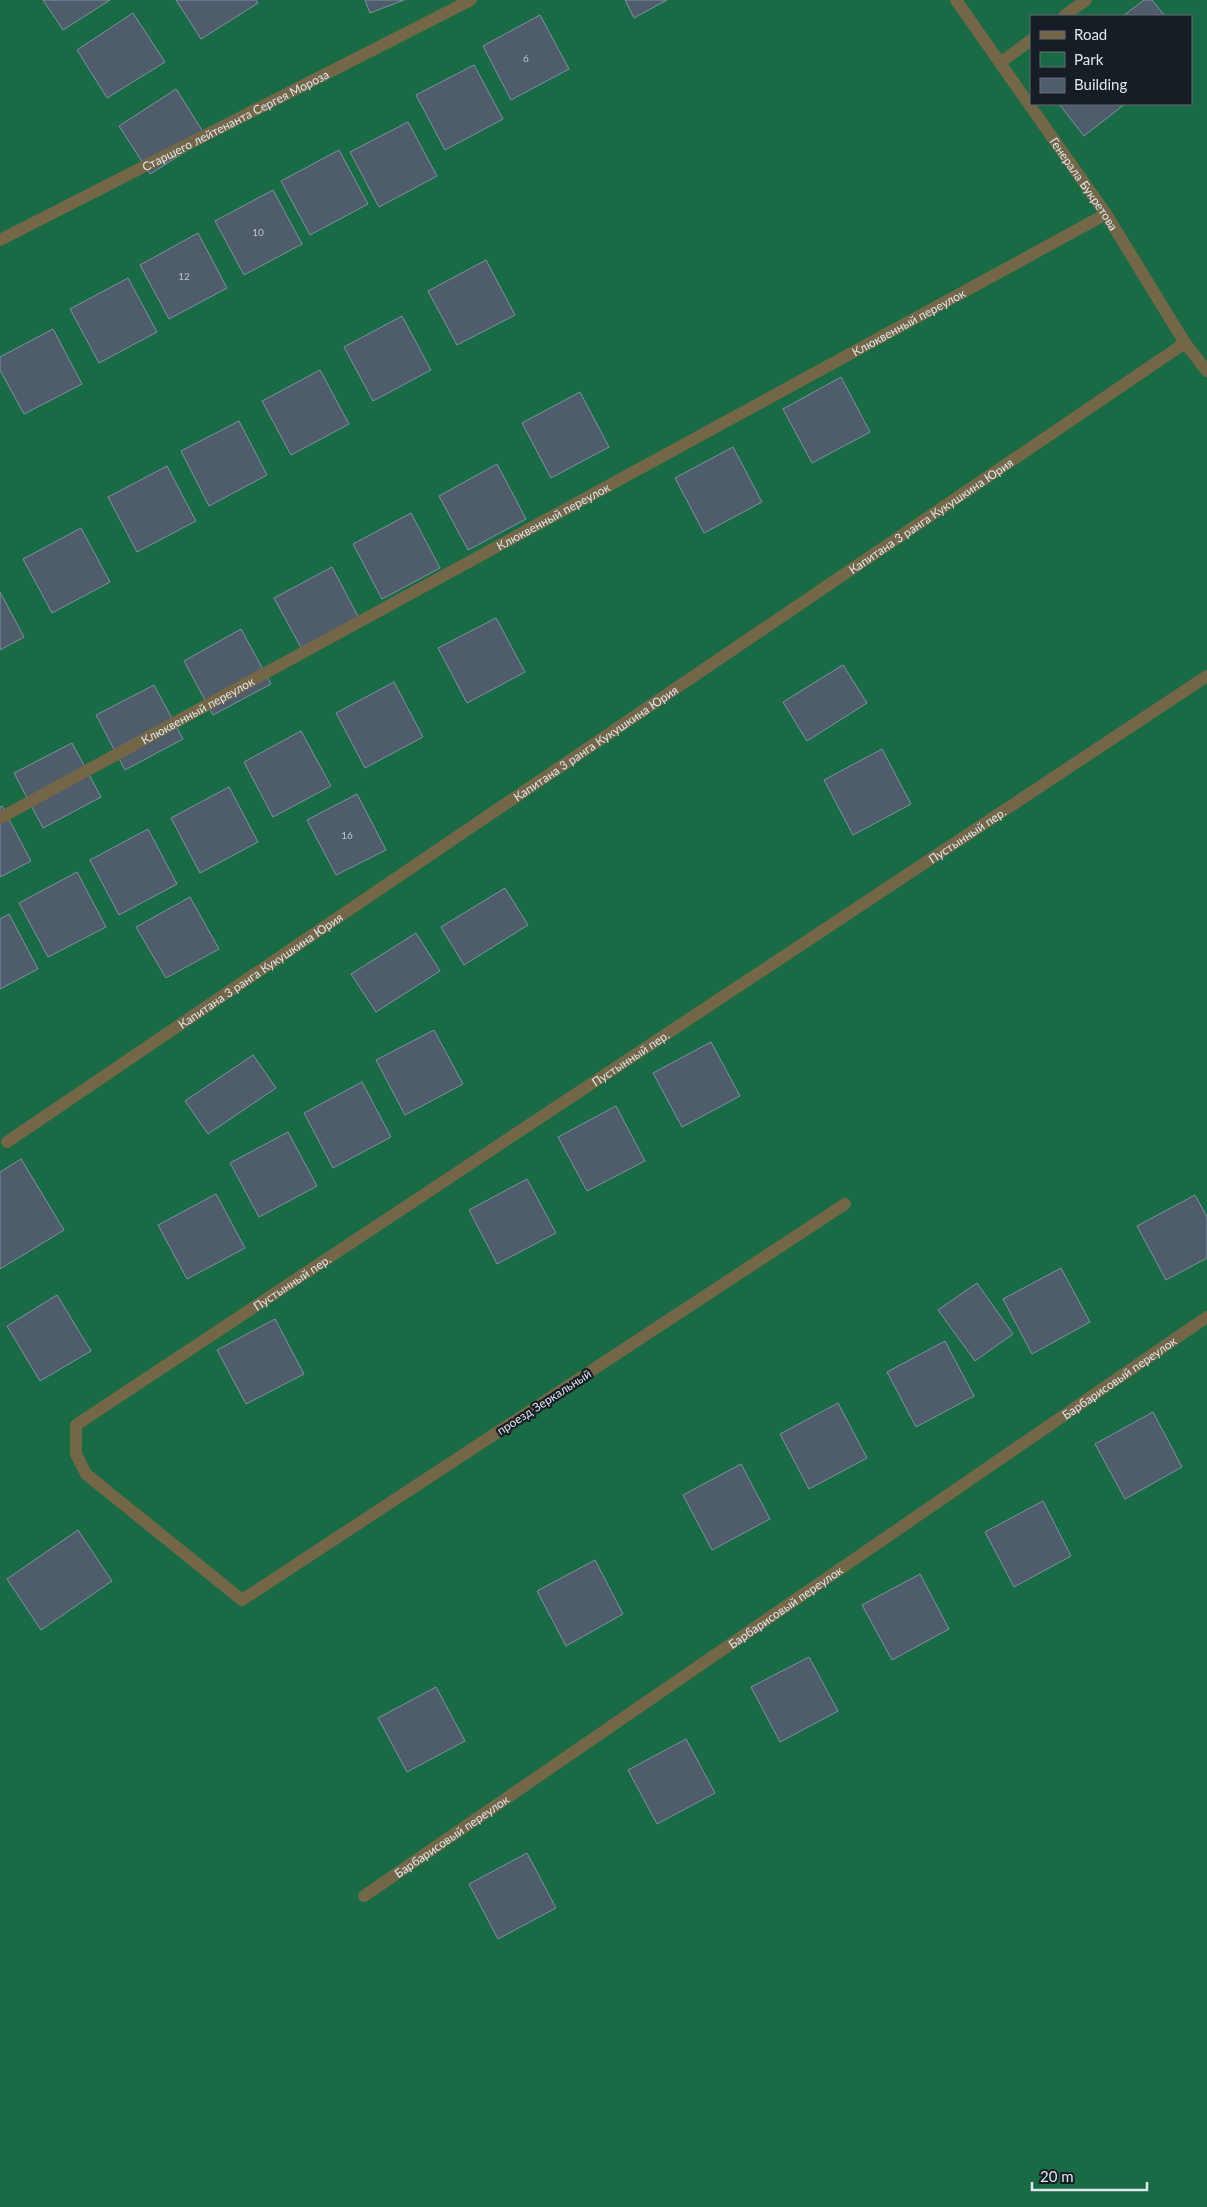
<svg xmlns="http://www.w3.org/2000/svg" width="1207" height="2207" font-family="Lato,sans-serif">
  <rect width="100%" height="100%" fill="#293644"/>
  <path fill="#186b45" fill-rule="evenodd" d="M0,0H1207V2207H0ZM1031,16H1191V104H1031Z"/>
  <g fill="#4f5c6c" stroke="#8190a1">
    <path d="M43,0H110L63,30Z"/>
    <path d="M176,0H256L258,3L201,39Z"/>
    <path d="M365,0H404L370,13Z"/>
    <path d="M625,0H667L634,18Z"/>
    <path d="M1144,0H1152L1165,16H1123Z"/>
    <path d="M133,13L165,62L107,98L77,50Z"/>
    <path d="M540,15L569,69L511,100L483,46Z"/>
    <path d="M474,65L503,119L445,150L416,95Z"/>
    <path d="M176,89L207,138L150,174L119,126Z"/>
    <path d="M1059,104H1125L1084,136Z"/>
    <path d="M408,122L437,176L379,207L350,152Z"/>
    <path d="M339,150L368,204L310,235L281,181Z"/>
    <path d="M273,190L302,244L244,275L215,221Z"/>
    <path d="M198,233L227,288L169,319L140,265Z"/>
    <path d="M486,260L515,315L457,345L428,291Z"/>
    <path d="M128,278L157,332L99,363L70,309Z"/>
    <path d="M402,316L431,370L373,401L344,347Z"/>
    <path d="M53,329L82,384L24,414L0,370V357Z"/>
    <path d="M320,370L349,424L291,455L262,401Z"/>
    <path d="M841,377L870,432L812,463L783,409Z"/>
    <path d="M580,392L609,447L551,478L522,423Z"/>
    <path d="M239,421L267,475L209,506L181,451Z"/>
    <path d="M733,447L762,502L704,533L675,478Z"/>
    <path d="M497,464L526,519L468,550L439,496Z"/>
    <path d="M167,466L196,521L137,552L108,497Z"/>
    <path d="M411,513L440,568L382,599L353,544Z"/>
    <path d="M81,528L110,582L52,613L23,559Z"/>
    <path d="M332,567L361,622L304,653L274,598Z"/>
    <path d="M0,592L24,637L0,650Z"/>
    <path d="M496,618L525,672L467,703L438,648Z"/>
    <path d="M241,629L271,684L213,715L184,661Z"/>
    <path d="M843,665L867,703L807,741L783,702Z"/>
    <path d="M394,682L423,737L365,768L336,713Z"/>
    <path d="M154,685L183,739L125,770L96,715Z"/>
    <path d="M301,731L331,786L273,817L244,762Z"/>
    <path d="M72,743L101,797L43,828L14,773Z"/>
    <path d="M882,749L911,804L853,835L824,780Z"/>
    <path d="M229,787L258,842L200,873L171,818Z"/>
    <path d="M357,794L386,850L336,875L307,820Z"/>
    <path d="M2,806L31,861L0,877V807Z"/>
    <path d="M148,829L177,884L119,915L90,860Z"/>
    <path d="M77,872L106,927L48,957L19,903Z"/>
    <path d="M505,888L528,925L464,965L441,927Z"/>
    <path d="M190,897L219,949L166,978L136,927Z"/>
    <path d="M9,914L38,969L0,989V919Z"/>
    <path d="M416,933L440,971L376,1012L351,974Z"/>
    <path d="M434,1030L463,1084L405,1115L376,1060Z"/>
    <path d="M711,1042L740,1096L682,1127L653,1073Z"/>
    <path d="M253,1055L276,1088L208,1134L185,1101Z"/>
    <path d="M362,1082L391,1137L333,1168L304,1113Z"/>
    <path d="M616,1106L645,1161L587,1191L558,1137Z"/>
    <path d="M288,1132L317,1186L259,1217L230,1163Z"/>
    <path d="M21,1159L64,1230L0,1269V1172Z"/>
    <path d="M527,1179L556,1233L497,1264L469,1210Z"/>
    <path d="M216,1194L245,1248L187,1279L158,1225Z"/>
    <path d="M1195,1195L1207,1217V1258L1166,1280L1137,1226Z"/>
    <path d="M1061,1268L1090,1322L1032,1354L1003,1299Z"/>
    <path d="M977,1283L1013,1334L975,1361L938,1310Z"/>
    <path d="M57,1295L91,1351L40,1381L7,1326Z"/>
    <path d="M275,1319L304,1374L246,1404L217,1350Z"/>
    <path d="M945,1341L974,1396L916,1427L887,1372Z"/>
    <path d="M838,1403L867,1458L809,1489L780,1434Z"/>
    <path d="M1153,1412L1182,1467L1125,1499L1095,1444Z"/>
    <path d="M741,1464L770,1519L712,1550L683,1495Z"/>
    <path d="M1043,1501L1071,1556L1014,1587L985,1532Z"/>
    <path d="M78,1530L112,1581L41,1630L7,1579Z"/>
    <path d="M595,1560L623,1614L566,1646L537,1591Z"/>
    <path d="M920,1574L949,1629L892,1660L862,1605Z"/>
    <path d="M809,1657L838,1711L780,1742L751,1687Z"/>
    <path d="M436,1687L465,1741L407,1772L378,1718Z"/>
    <path d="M686,1739L715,1793L657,1824L628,1770Z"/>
    <path d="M527,1853L556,1908L498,1939L469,1884Z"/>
  </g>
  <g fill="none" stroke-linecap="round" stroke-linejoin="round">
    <g stroke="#746747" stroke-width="12">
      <path id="s1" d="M956,0L1106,214L1185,343L1207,371"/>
      <path d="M1064,16L1086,0"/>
      <path d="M1000,63L1031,40"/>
      <path id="s2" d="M0,240L471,0"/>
      <path id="s3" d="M0,818L1106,214"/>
      <path id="s4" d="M7,1142L1185,343"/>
      <path id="s5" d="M845,1204L242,1600L86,1474L76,1454V1425L1207,676"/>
      <path id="s6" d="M364,1896L1207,1317"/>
    </g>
  </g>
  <g text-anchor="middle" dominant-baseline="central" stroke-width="4.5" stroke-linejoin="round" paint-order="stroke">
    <g font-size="10" fill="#bac4ce">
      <text x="526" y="58">6</text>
      <text x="258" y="232">10</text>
      <text x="184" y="276">12</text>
      <text x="347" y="835">16</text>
    </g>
    <g font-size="12" fill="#dee6ef" stroke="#171d24">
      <text stroke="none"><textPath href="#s2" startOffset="264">Старшего лейтенанта Сергея Мороза</textPath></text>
      <text stroke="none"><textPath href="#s1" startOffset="224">Генерала Букретова</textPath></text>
      <text stroke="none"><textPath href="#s3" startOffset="1035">Клюквенный переулок</textPath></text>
      <text stroke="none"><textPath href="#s4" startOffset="1116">Капитана 3 ранга Кукушкина Юрия</textPath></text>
      <text stroke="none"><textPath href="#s3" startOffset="630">Клюквенный переулок</textPath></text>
      <text stroke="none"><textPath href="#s3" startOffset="225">Клюквенный переулок</textPath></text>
      <text stroke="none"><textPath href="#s4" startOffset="711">Капитана 3 ранга Кукушкина Юрия</textPath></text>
      <text stroke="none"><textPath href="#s5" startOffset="2042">Пустынный пер.</textPath></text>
      <text stroke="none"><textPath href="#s4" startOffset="306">Капитана 3 ранга Кукушкина Юрия</textPath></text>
      <text stroke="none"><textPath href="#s5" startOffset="1638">Пустынный пер.</textPath></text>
      <text stroke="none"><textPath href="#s5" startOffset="1232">Пустынный пер.</textPath></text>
      <text stroke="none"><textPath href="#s6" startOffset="916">Барбарисовый переулок</textPath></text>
      <text transform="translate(544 1402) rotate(-33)">проезд Зеркальный</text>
      <text stroke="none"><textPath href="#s6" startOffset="511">Барбарисовый переулок</textPath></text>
      <text stroke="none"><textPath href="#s6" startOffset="106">Барбарисовый переулок</textPath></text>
    </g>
  </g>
  <rect x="1030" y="15" width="162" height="90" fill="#171d24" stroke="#676d75"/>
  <rect x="1040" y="31" width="25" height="8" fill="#746747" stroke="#676d75"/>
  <text x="1074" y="40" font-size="15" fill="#dee6ef">Road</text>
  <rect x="1040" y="52" width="25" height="15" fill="#186b45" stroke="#676d75"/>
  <text x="1074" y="65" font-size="15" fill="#dee6ef">Park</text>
  <rect x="1040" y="78" width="25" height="15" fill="#4f5c6c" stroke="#676d75"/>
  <text x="1074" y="90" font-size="15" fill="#dee6ef">Building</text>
  <path d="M1032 2182v8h115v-8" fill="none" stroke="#dee6ef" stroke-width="2.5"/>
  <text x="1040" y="2182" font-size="15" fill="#dee6ef" stroke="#171d24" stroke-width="4" paint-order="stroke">20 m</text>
</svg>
